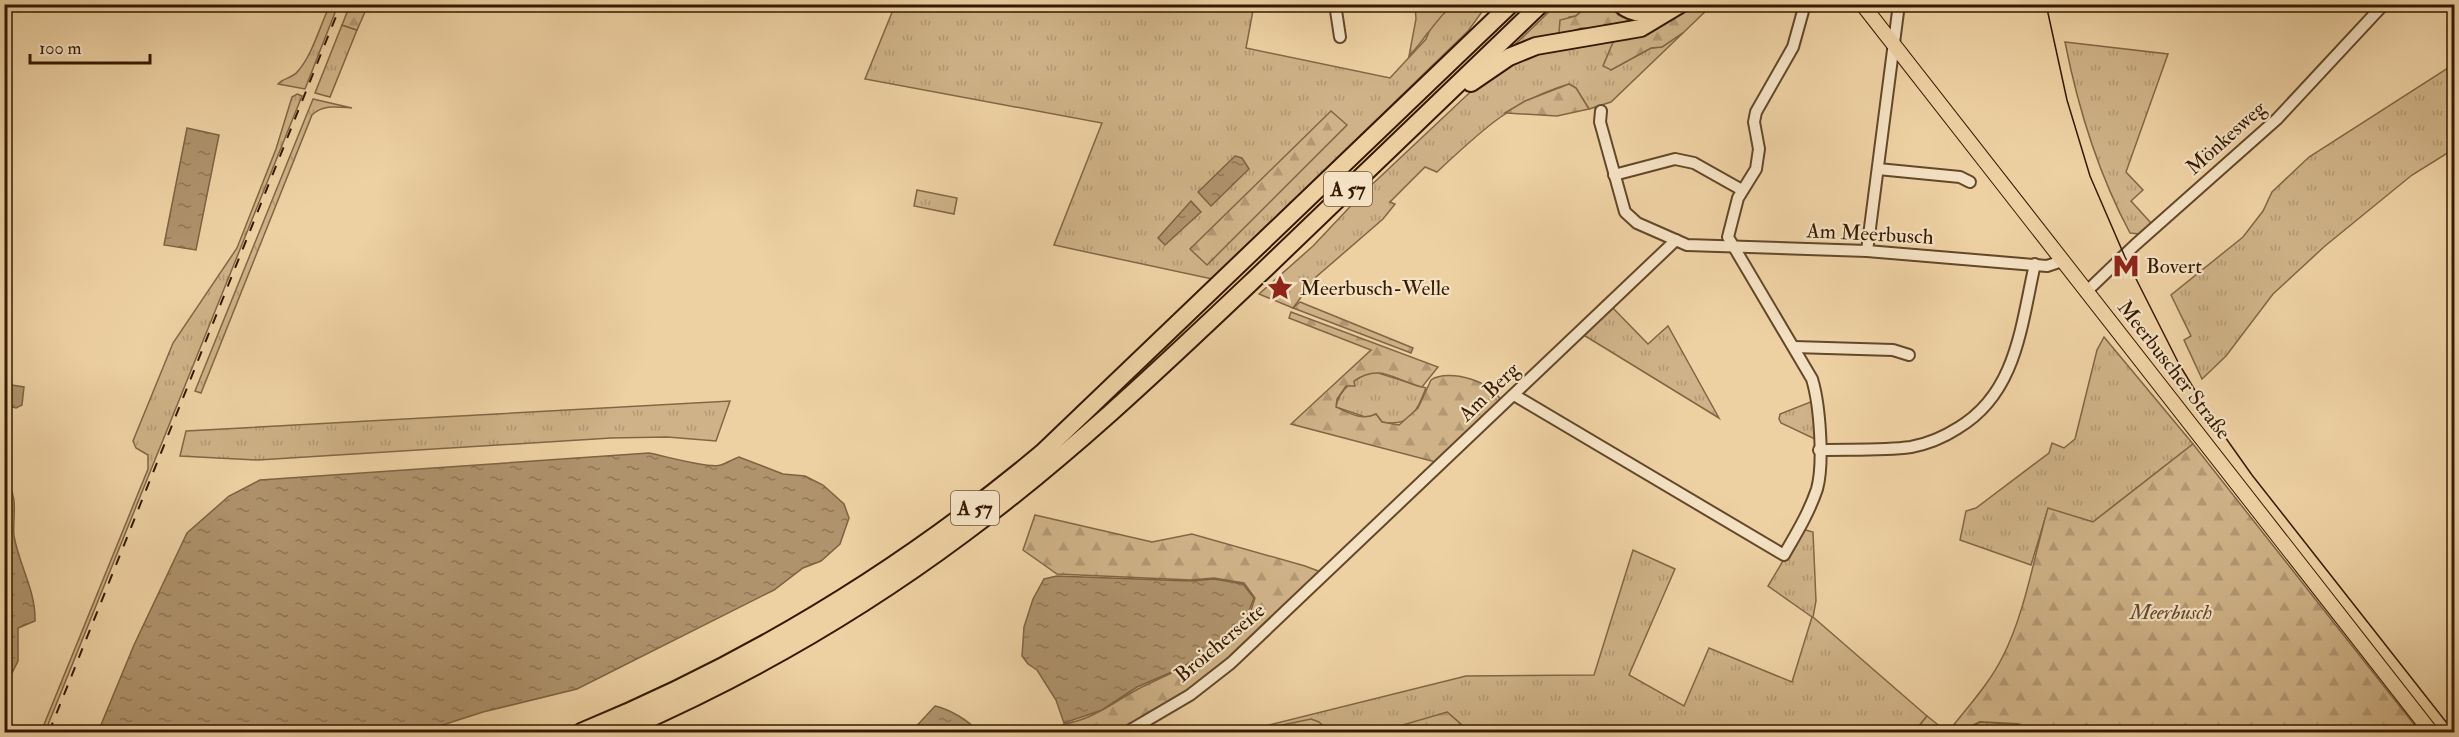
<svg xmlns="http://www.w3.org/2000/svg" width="2459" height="737" font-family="'IM FELL Double Pica',serif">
  <defs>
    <pattern id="grass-tufts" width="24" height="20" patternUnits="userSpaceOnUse" patternTransform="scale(1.5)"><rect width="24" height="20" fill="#cfb287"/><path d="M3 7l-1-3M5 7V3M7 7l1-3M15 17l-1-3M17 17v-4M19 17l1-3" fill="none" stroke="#b29873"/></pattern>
    <pattern id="forest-firs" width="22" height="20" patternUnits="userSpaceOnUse" patternTransform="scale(1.5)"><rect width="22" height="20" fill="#cfb287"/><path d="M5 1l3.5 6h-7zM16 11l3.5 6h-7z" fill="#b29873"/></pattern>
    <pattern id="water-ripples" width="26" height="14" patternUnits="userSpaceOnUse" patternTransform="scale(1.5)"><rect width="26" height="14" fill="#af936c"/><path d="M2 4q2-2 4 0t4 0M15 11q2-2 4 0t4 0" fill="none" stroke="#8f7756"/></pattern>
  </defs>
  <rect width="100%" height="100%" fill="#eed1a3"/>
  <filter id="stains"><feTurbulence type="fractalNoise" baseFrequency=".00333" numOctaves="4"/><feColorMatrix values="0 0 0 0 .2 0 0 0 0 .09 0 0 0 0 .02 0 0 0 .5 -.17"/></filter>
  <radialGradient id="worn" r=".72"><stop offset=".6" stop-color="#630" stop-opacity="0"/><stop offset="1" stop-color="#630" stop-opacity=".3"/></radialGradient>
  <g fill="url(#grass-tufts)" stroke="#826644" stroke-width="1.5">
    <path d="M330,5H338L305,89L278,84C284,77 292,79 298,71C313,54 320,25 330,5Z"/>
    <path d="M895,5H1254L1246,48L1390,78L1426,39L1433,22L1452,5H1487L1468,31L1212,279L1054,245L1102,123L865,79Z"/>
    <path d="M1556,5H1588L1576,16L1569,17L1574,32L1581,28L1598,29L1617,16L1610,5L1662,14L1501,58Z"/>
    <path d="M1688,5H1692L1653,31L1614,41L1611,70L1651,48L1662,47L1684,32L1611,102L1589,109L1576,88L1569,84C1510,102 1481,131 1437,172L1425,167L1390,202L1395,204L1383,219L1316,277L1293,308L1259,294L1313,246L1363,193L1483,80L1513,61Z"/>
    <path d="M342,25L357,30L330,97L315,93Z"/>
    <path d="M2065,42L2168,54L2126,172L2143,190L2131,201L2151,223L2140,234L2130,233C2098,173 2078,108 2065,42Z"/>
    <path d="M2454,64V149L2412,175L2325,246L2273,294L2226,356L2202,379L2184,340L2191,336L2171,295L2243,237L2263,211L2272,192L2309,157Z"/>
    <path d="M297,94L302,96L45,732H41L148,469V455L136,448L133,441L173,343L237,248L276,149L292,97Z"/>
    <path d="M313,99L352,108C338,107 323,104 312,115L201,393L195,391Z"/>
    <path d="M917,190L957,198L954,214L914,206Z"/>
    <path d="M1611,306L1648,344L1668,326L1719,418L1582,334Z"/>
    <path d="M2104,337L2193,444L2093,522L2048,509L2031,565L1960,540L1966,511L1976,508L2049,453L2052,443L2064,448L2075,439L2097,350Z"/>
    <path d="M1372,371L1426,388C1416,413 1410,427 1382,422L1376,414L1368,418L1336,407C1339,388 1355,379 1372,371Z"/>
    <path d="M730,401L716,441L667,437L611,438L258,460L180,456L186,431Z"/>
    <path d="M1813,401L1817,440L1781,423L1779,419L1780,414Z"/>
    <path d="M1802,529L1813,532L1816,601L1813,617L1927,716L1914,732H1470L1447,712L1463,732H1241L1466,676L1594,675L1633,550L1675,569L1629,675L1684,706L1709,648L1792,682L1812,617L1768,586Z"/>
  </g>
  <g fill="url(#forest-firs)" stroke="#826644" stroke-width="1.5">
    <path d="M350,5H368L357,30L342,25Z"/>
    <path d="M1415,5H1452C1435,21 1425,39 1409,56L1416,19Z"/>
    <path d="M1588,5C1600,5 1614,1 1618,15L1627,19L1626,24L1598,29L1581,28L1561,35L1559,33L1560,20L1576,16Z"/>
    <path d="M1692,5H1712L1684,32L1662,47L1651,48L1611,70L1603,66L1614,40L1653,31Z"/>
    <path d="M1569,84L1576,88L1589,109L1557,116L1505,113L1525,101Z"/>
    <path d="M1331,111L1347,125L1207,265L1190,249Z"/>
    <path d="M1300,302L1413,348L1411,353L1293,308Z"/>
    <path d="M1291,312L1438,367L1422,387C1394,380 1380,363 1354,381L1355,386H1346L1337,399L1336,407C1349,413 1362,421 1376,414L1382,422L1399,425L1418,408L1431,380C1448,368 1496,382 1501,402L1439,463L1291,424L1371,350L1289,318Z"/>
    <path d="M2193,444L2420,732H1948C1966,709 1989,684 2002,658C2025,614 2034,556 2048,508L2093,522Z"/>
    <path d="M1035,515L1152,542L1192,534L1305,566L1321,572L1320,575L1201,684L1153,714L1120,732H1056L1064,724C1092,720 1114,702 1138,689C1165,675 1230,650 1245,624C1250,617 1252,606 1255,598L1244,583L1214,578L1191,580L1057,574L1023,550Z"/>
    <path d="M1447,712L1470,732H1379Z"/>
    <path d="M1927,716L1947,732H1914Z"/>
    <path d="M1311,719L1319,722L1329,732H1249Z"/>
  </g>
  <g fill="url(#water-ripples)" stroke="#7e6341" stroke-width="1.5">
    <path d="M187,128L219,135L196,250L164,245Z"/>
    <path d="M1235,156L1242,158L1249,169L1211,206L1198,192Z"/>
    <path d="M1191,201L1201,212L1165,245L1158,238Z"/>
    <path d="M5,384L24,387L22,405L16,408L5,405Z"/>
    <path d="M649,453C665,456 709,469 721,465C727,463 733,459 739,457L783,474L805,476L823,485L844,504L849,518L840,544L821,561L803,568L774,590L577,689L483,712L421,732H98L134,645L187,533L229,496L260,480Z"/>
    <path d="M5,483C20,493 12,520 14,536C19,565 36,591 35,621L18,628V661L5,687Z"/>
    <path d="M1057,576L1191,581L1214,579L1243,584L1254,598L1244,624L1218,645L1181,668L1137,687L1102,710L1064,723L1056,700L1037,670L1028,664L1022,656L1024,627L1033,599L1044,579Z"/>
    <path d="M935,706C949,709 970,721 978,732H911Z"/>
  </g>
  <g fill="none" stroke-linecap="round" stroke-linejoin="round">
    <path stroke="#7e6341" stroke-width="2" d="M1960,732L1980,722L2018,724L2025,732"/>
    <g stroke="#634829" stroke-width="14">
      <g id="minor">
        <path d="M1335,4L1340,37"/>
        <path d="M1601,111L1600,122L1625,212L1637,223L1687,245L1867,251L2047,266L2062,261"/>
        <path d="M1878,169L1960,177L1970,182"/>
        <path d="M1614,175L1675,159L1694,163L1742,190"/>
        <path d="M1867,251L1899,4"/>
        <path d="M2086,292L2135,245L2277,119L2384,4"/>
        <path d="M1794,347L1893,350L1909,355"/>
        <path d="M1514,395L1784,555C1796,534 1809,513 1817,489C1824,464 1820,405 1812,379L1728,237L1738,198L1756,169L1759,149L1754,122L1756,112L1793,47L1805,4"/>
        <path d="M1819,450C1849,449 1881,451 1911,447C1927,444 1944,437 1958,428C2017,393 2021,325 2035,264"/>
        <path d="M1127,732L1190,695L1231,663L1676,240"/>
      </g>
    </g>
    <g stroke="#351a00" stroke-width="16">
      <path id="major" d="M1862,4L2431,732"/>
    </g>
    <g stroke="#351a00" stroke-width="20">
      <g id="highway">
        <path d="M1620,4C1635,16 1650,15 1667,8"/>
        <path d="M1471,83L1509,57L1536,46L1641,28L1681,4"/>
        <path d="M581,732C749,663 903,569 1042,453L1511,4"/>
        <path d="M619,732C740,680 857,613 963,534C1070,455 1166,363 1262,272C1355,183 1448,93 1541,4"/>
      </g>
    </g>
    <use href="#minor" stroke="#f4e1c3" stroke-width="10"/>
    <use href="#major" stroke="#eed1a3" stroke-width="14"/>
    <use href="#highway" stroke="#eed1a3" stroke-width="16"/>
    <path stroke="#351a00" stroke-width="1.5" d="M2046,4L2067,100L2090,176L2125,257L2179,364L2213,420L2252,475L2454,732"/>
    <path stroke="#351a00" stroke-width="2" stroke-dasharray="10 10" stroke-linecap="butt" d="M49,732L341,4"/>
  </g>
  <defs>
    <g id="metro-bare" transform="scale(2.07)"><path d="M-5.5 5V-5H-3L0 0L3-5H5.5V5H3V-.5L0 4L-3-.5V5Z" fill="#8f2418" stroke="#f4e1c3" stroke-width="2.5" paint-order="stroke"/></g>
    <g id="sight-bare" transform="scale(2.07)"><path d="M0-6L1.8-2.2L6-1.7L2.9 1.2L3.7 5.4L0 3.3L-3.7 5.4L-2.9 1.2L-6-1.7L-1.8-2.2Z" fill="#8f2418" stroke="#f4e1c3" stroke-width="2.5" paint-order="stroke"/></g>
  </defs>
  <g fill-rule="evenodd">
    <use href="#metro-bare" x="2126" y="266"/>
    <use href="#sight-bare" x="1280" y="288"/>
  </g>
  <g text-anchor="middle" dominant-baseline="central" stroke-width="4.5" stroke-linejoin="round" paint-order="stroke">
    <g fill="#f4e1c3" stroke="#6e563a" stroke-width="1.5">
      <rect x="1324" y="172" width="48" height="34" rx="4.5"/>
      <rect x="951" y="491" width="48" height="34" rx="4.5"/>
    </g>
    <g font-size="20" font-weight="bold" fill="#351a00">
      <text x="1348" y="189">A 57</text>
      <text x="975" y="508">A 57</text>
    </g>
    <g font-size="21" fill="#351a00" stroke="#f4e1c3">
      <text transform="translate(2226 138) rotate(-42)">Mönkesweg</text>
      <text transform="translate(1870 234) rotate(3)">Am Meerbusch</text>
      <text transform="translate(2174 370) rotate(52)">Meerbuscher Straße</text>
      <text transform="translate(1489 392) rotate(-44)">Am Berg</text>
      <text transform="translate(1220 643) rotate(-40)">Broicherseite</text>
    </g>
    <g font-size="21" fill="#351a00" stroke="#f4e1c3" text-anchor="start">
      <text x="2146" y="266">Bovert</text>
      <text x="1300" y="288">Meerbusch-Welle</text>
    </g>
    <g font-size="21" font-style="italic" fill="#634828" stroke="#f4e1c3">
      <text x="2171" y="612">Meerbusch</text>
    </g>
  </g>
  <rect width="2459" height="737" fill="none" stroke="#eed1a3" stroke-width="24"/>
  <rect x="6" y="6" width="2447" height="725" fill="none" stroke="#351a00" stroke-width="3"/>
  <rect x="12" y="12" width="2435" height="713" fill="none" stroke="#351a00" stroke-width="1.5"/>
  <path d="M30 54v9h120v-9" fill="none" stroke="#351a00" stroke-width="3"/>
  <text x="39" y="54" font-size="18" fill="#351a00" stroke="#f4e1c3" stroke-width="4.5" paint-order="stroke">100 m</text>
  <rect width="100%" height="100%" filter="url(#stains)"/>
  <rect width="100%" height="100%" fill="url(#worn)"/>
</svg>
